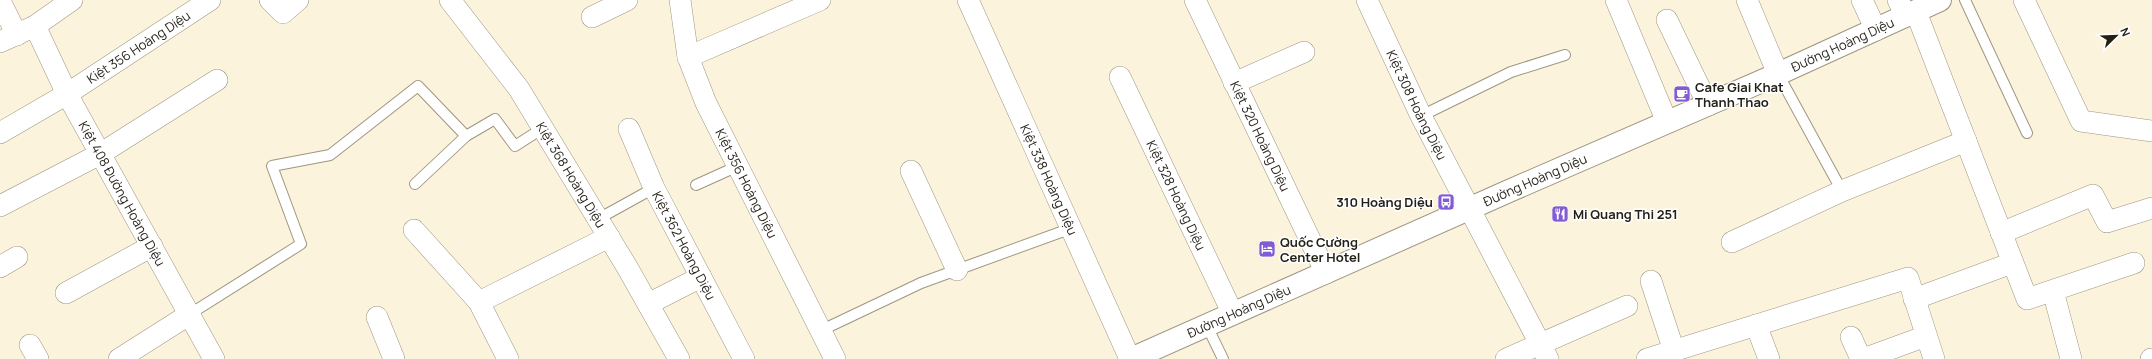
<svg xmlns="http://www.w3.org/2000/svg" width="2152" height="359" font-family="Manrope,sans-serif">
  <rect width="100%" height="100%" fill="#fcf3dd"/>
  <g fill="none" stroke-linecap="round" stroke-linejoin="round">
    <g stroke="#9e9681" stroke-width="12">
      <g id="lane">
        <path d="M1965,0L2027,133"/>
        <path d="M1778,74L1842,191"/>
        <path d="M1421,116L1511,72L1565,55"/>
        <path d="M466,136L495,119L515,146L543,128"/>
        <path d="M696,185L738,166"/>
        <path d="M598,219L654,188"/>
        <path d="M190,314L301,244L272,166L330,155L418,86L466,136L415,184"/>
        <path d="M1207,326L1223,359"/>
        <path d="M822,330L921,283L1072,228"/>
      </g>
    </g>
    <g stroke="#9e9681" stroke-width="22">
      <g id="street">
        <path d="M270,0L283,13L298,0"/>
        <path id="s1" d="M450,0L519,89L627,267L679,359"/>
        <path id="s2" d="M680,0L688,57L706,103L835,359"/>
        <path id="s3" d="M968,0L1130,359"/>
        <path id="s4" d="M1195,0L1326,273"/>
        <path id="s5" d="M1367,0L1421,116L1548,359"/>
        <path d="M1616,0L1667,122"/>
        <path d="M1747,0L1778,74"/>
        <path d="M1862,0L1876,30"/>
        <path d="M1898,0L1906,16"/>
        <path d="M2024,0L2081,121L2152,131"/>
        <path d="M0,1L17,35"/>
        <path d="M1916,12L2027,299L2134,263"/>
        <path d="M592,17L627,0"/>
        <path d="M1667,20L1708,105"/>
        <path id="s6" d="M35,26L67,94L214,359"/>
        <path d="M0,42L35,26L72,0"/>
        <path d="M688,57L820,0"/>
        <path id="s7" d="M1120,77L1233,314"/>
        <path d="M1234,83L1304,52"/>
        <path id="s8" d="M629,129L654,188L744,359"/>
        <path id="s9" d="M0,133L67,94L210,0"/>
        <path d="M911,171L957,270"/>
        <path d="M0,206L100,154L217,80"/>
        <path d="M414,230L479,302L508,359"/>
        <path d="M2001,233L2093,195L2107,222L2152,208"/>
        <path d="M1732,242L1842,191L1966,141"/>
        <path d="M0,267L17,257"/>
        <path d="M1651,281L1674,351"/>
        <path d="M2053,291L2071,359"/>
        <path d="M66,293L152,246"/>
        <path d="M1914,299L2012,263"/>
        <path d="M479,302L609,237"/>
        <path d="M648,304L701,277"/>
        <path d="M377,317L394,359"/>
        <path d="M1756,325L1769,359"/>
        <path d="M1851,337L1861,359"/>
        <path d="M30,345L38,359"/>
        <path d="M119,359L190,314"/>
        <path d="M1506,359L1627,306"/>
        <path d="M1647,359L1908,278L1934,359"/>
        <path d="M1863,359L1926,336"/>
        <path d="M2151,359H2152"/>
      </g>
    </g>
    <g stroke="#9e9681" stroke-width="24">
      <g id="secondary">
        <path id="s10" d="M1131,359L1509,191L1778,74L1940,0"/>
      </g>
    </g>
    <use href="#lane" stroke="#fff" stroke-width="10"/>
    <use href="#street" stroke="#fff" stroke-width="21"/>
    <use href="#secondary" stroke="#fff" stroke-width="22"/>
  </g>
  <defs>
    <g id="cafe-square" transform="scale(0.9)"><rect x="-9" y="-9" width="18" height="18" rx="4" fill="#825bd5" stroke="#fff"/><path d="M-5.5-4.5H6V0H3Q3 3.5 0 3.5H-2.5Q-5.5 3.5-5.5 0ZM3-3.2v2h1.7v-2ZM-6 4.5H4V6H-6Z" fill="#fff"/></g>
    <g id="bus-square" transform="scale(0.9)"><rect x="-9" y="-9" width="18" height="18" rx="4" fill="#825bd5" stroke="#fff"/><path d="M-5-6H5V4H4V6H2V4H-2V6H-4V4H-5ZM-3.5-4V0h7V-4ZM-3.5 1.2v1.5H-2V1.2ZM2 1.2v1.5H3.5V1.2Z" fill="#fff"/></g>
    <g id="restaurant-square" transform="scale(0.9)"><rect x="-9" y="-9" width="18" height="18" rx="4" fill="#825bd5" stroke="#fff"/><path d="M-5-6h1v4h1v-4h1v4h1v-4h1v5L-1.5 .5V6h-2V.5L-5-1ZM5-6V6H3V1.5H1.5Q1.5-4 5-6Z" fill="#fff"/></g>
    <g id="hotel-square" transform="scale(0.9)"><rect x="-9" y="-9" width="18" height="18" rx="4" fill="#825bd5" stroke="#fff"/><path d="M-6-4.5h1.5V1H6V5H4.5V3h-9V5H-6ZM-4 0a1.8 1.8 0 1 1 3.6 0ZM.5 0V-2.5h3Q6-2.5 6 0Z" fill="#fff"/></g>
  </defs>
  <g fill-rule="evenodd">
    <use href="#cafe-square" x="1682" y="94"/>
    <use href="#bus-square" x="1446" y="202"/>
    <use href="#restaurant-square" x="1560" y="214"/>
    <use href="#hotel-square" x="1267" y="249"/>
  </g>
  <g text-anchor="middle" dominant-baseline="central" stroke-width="3" stroke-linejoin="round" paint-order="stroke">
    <g font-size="13" fill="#221f17" stroke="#fff">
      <text stroke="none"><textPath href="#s10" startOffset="778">Đường Hoàng Diệu</textPath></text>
      <text stroke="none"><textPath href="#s9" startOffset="163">Kiệt 356 Hoàng Diệu</textPath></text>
      <text stroke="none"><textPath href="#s5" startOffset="116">Kiệt 308 Hoàng Diệu</textPath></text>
      <text stroke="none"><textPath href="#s4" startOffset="151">Kiệt 320 Hoàng Diệu</textPath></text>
      <text stroke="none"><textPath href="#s1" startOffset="213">Kiệt 368 Hoàng Diệu</textPath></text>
      <text stroke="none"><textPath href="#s3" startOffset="197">Kiệt 338 Hoàng Diệu</textPath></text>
      <text stroke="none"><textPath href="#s10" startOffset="442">Đường Hoàng Diệu</textPath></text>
      <text stroke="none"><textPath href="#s2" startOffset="197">Kiệt 356 Hoàng Diệu</textPath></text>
      <text stroke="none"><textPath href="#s6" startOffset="189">Kiệt 408 Đường Hoàng Diệu</textPath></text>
      <text stroke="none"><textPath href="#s7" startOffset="131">Kiệt 328 Hoàng Diệu</textPath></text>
      <text stroke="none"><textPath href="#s8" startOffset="129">Kiệt 362 Hoàng Diệu</textPath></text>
      <text stroke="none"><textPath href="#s10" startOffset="118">Đường Hoàng Diệu</textPath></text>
    </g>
    <g font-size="13" font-weight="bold" fill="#221f17" stroke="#fff" text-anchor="start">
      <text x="1695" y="87">Cafe Giai Khat<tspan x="1695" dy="15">Thanh Thao</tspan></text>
      <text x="1433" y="202" text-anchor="end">310 Hoàng Diệu</text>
      <text x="1573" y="214">Mi Quang Thi 251</text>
      <text x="1280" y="242">Quốc Cường<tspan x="1280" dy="15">Center Hotel</tspan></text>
    </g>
  </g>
  <g transform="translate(2116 36) rotate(67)" stroke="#ffffff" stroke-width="3" paint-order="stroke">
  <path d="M0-3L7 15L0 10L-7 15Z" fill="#221f17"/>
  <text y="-6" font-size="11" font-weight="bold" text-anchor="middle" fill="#221f17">N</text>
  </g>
</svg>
